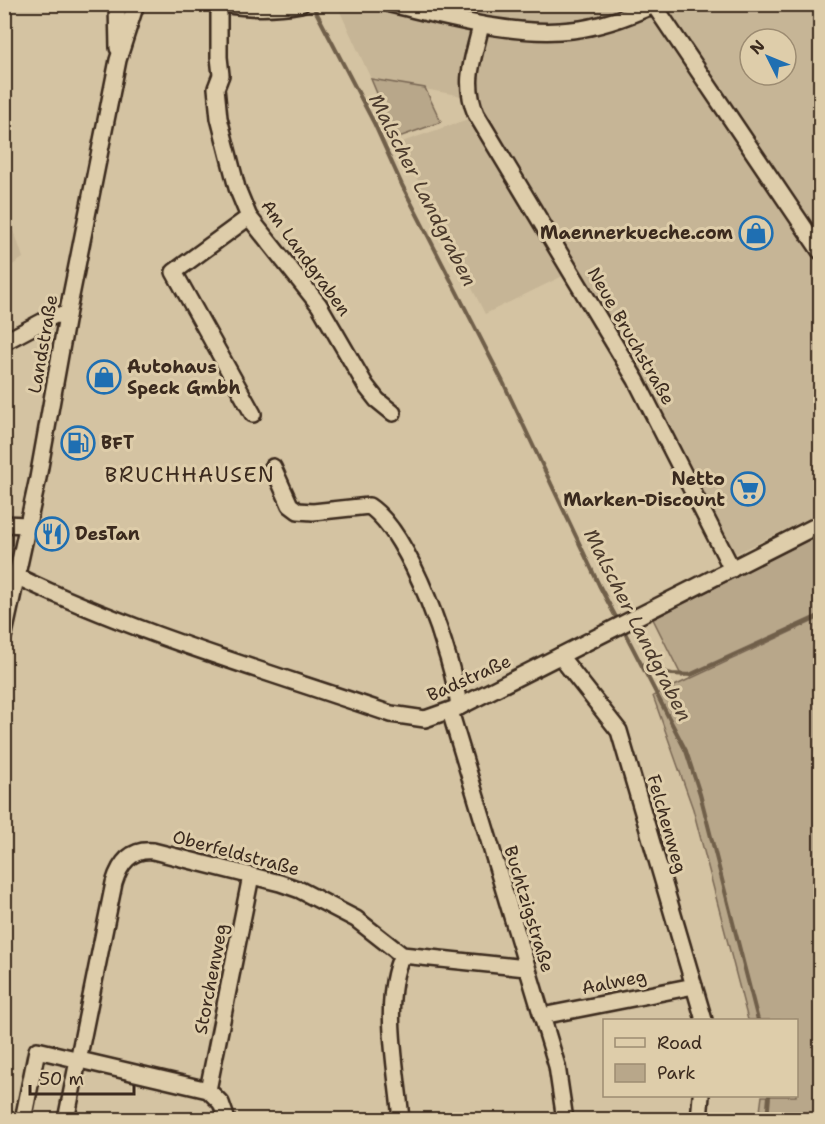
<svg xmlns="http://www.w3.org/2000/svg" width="825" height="1124" font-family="'Shantell Sans',sans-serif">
  <rect width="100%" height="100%" fill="#d4c3a2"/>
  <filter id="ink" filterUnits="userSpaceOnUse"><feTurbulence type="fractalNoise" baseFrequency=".0167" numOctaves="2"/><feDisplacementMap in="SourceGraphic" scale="12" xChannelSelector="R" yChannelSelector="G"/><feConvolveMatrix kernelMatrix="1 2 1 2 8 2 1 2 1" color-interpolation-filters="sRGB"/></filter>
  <g filter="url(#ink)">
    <g fill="#c6b596" fill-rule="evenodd">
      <path d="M337,5H820V513L735,554L642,375L577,269L485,314L399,143L471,118L462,96L371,79ZM750,39H786V75H750Z"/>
      <path d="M5,203L23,258L5,270H4Z"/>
    </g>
    <g fill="#b8a78a" stroke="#7a6854" stroke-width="1.5">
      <path d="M371,79L425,88L441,122L399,137L394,134Z"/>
      <path d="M820,534V614L682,677L653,619Z"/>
      <path d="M820,618V1119H759L762,1096H796V1020H748L693,809L653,696Z"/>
    </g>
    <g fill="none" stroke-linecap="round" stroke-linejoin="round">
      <g stroke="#6f5e4a" stroke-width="4">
        <path d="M312,4L374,123L402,185L503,382L599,585L619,623"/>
        <path d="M623,629L686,751L700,794L758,1020"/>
        <path d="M644,667L672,674L691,675L820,616"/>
        <path d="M767,1120L769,1096"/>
      </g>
      <g stroke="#3b2a1e" stroke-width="20">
        <g id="minor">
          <path d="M117,4L118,48"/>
          <path d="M219,4V57L221,75L216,88L219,118L237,188L249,217L319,305L366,386L377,400L393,413"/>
          <path d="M223,4C250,9 274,9 301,4"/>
          <path d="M390,4C446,17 515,37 572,30C601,27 630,16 656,4"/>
          <path d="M654,5L820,251"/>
          <path d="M481,25C474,58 462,80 476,114L636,380L732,569"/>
          <path d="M249,217L174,272L253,414"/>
          <path d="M4,342L55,315L67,316"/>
          <path d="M273,467L290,505L298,511L313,512L369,506C411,534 453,657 459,707"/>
          <path d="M4,524L27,525"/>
          <path d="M16,576C136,634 266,671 391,714L425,719L459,707L820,524"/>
          <path d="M4,634L38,478L67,316L118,60L135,7"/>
          <path d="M560,656L619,731L704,1020"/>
          <path d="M450,711L557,1066L565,1120"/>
          <path d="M542,1016L694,986"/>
          <path d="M208,1090L251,876"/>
          <path d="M23,1120L37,1050L208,1090L221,1103L227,1120"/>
          <path d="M66,1120L114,883C120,863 131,849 153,851L280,883L300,890L356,919L402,955L526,968"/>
          <path d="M401,1120C397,1070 381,1001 402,955"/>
          <path d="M699,1120L701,1096"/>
        </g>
      </g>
      <use href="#minor" stroke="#decdaa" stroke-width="15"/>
    </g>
  </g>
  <defs>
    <g id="shop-ring" transform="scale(1.725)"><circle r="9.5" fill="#decdaa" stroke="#1f6fb2" stroke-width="1.5"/><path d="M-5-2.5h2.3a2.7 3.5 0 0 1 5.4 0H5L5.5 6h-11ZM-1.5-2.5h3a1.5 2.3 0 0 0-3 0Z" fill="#1f6fb2"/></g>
    <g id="fuel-ring" transform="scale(1.725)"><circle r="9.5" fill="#decdaa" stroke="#1f6fb2" stroke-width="1.5"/><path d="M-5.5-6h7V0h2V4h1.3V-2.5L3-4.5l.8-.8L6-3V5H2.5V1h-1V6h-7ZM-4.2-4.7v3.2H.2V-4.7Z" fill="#1f6fb2"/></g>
    <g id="supermarket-ring" transform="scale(1.725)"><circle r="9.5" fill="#decdaa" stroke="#1f6fb2" stroke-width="1.5"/><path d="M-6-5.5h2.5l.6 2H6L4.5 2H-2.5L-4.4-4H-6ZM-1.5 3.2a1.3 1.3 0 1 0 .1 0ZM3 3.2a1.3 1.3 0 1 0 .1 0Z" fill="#1f6fb2"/></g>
    <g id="restaurant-ring" transform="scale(1.725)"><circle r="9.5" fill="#decdaa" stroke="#1f6fb2" stroke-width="1.5"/><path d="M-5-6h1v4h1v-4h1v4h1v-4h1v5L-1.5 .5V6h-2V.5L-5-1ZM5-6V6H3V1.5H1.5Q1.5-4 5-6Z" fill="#1f6fb2"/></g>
  </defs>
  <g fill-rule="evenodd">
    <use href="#shop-ring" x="756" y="233"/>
    <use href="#shop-ring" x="104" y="377"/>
    <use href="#fuel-ring" x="78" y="443"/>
    <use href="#supermarket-ring" x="748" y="489"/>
    <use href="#restaurant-ring" x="52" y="534"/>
  </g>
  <g text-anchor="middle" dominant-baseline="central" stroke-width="6" stroke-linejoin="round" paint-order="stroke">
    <g font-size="18" font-weight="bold" fill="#3b2a1e" stroke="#decdaa" text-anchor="start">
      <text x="733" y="233" text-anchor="end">Maennerkueche.com</text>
      <text x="127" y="367">Autohaus<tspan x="127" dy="21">Speck Gmbh</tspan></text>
      <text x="101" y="443">BFT</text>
      <text x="725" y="479" text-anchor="end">Netto<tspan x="725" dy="21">Marken-Discount</tspan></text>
      <text x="75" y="534">DesTan</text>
    </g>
    <g font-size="18" fill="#3b2a1e" stroke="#decdaa">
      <text transform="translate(306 258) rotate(54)">Am Landgraben</text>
      <text transform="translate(631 336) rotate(60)">Neue Bruchstraße</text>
      <text transform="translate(43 344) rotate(-80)">Landstraße</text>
      <text transform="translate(469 678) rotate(-24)">Badstraße</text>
      <text transform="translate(667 824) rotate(74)">Felchenweg</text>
      <text transform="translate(236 853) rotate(15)">Oberfeldstraße</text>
      <text transform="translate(529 909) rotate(73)">Buchtzigstraße</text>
      <text transform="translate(211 979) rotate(-79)">Storchenweg</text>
      <text transform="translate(614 982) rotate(-11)">Aalweg</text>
    </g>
    <g font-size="20" font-style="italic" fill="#4c3b2d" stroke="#decdaa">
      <text transform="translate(423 190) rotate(63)">Malscher Landgraben</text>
      <text transform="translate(638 625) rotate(63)">Malscher Landgraben</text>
    </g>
    <g font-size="21" letter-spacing="1.5" fill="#3b2a1e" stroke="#decdaa">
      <text x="190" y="475">BRUCHHAUSEN</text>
    </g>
  </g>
  <rect width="825" height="1124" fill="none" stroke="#decdaa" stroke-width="24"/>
  <rect x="12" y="12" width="801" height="1100" fill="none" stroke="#3b2a1e" stroke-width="2" filter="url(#ink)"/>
  <rect x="603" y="1019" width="195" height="78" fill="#decdaa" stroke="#9d8c72" stroke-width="1.5"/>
  <rect x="615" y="1038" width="30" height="9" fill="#decdaa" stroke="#9d8c72" stroke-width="1.5"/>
  <text x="657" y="1049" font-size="18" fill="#3b2a1e">Road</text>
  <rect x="615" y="1064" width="30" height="18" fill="#b8a78a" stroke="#9d8c72" stroke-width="1.5"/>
  <text x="657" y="1079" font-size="18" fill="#3b2a1e">Park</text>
  <g transform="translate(768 57) rotate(313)"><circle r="28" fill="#decdaa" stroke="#9d8c72" stroke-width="1.5"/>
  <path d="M0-4.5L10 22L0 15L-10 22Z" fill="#1f6fb2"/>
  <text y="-9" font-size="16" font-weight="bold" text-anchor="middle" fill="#3b2a1e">N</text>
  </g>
  <path d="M30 1085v9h104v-9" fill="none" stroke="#3b2a1e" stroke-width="3"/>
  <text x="39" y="1085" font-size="18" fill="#3b2a1e" stroke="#decdaa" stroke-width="4.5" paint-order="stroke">50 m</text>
</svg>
